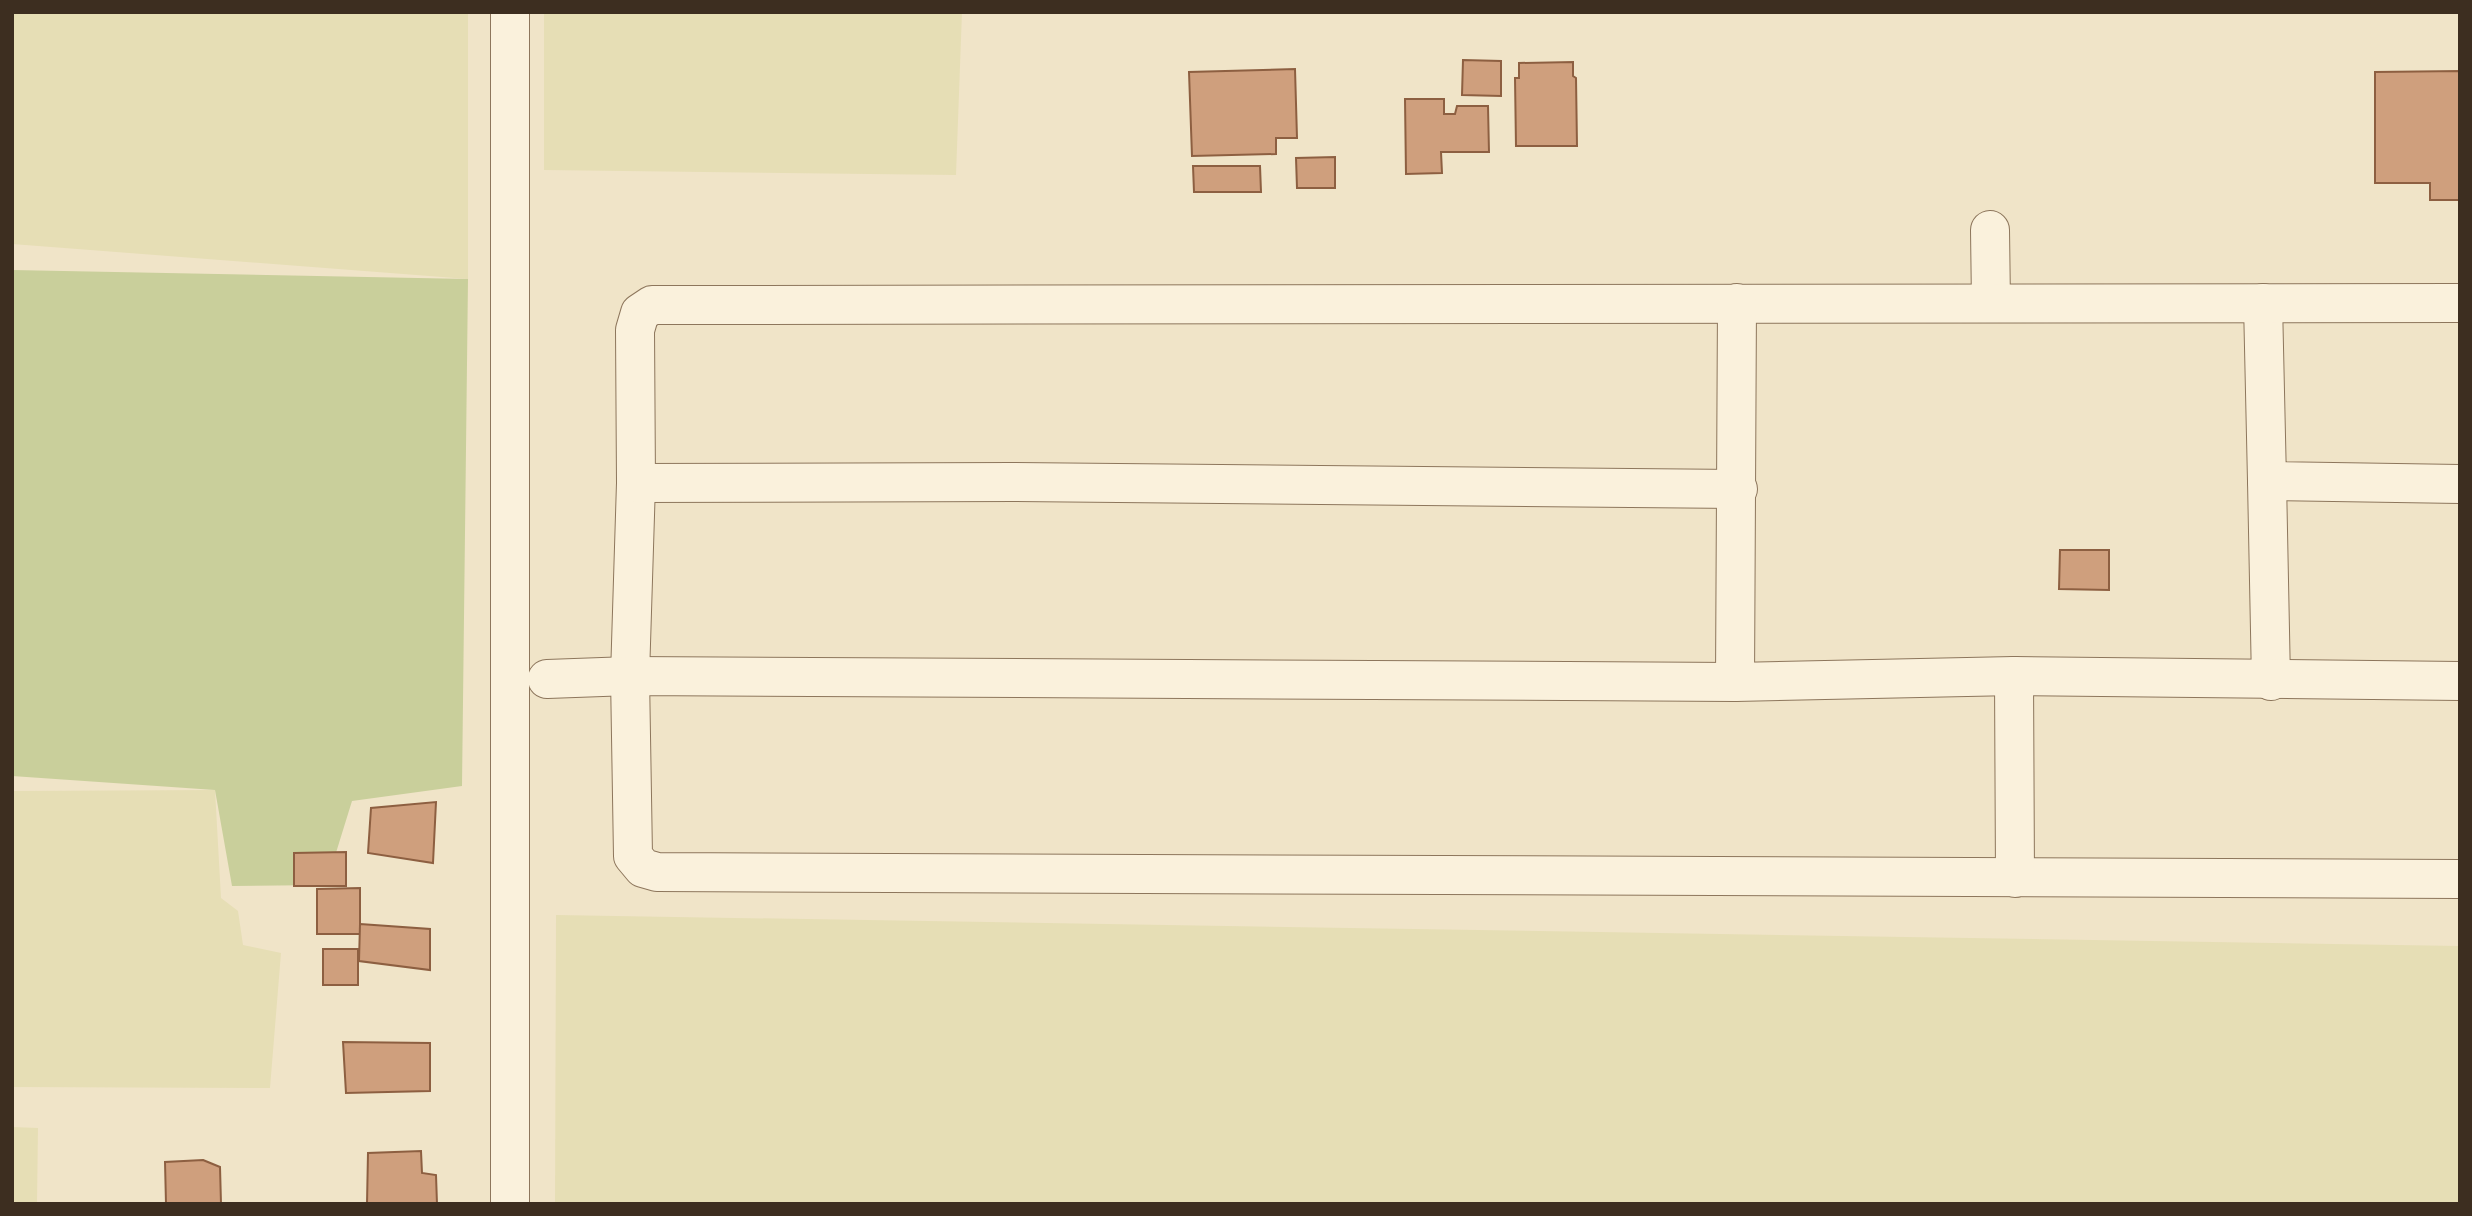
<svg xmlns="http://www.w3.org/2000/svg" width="2472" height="1216" font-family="'Playfair Display',serif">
  <rect width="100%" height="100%" fill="#f0e4c8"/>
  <g fill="#e6deb5">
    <path d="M12,12H468V279L12,244Z"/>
    <path d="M544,12H962L956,175L544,170Z"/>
    <path d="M215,790L221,898L238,911L243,945L281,953L270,1088L12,1087V791Z"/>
    <path d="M556,915L2460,946V1204H555Z"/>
    <path d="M12,1127L38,1128L37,1204H12Z"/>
  </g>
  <path fill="#c9cf9b" d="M12,270L468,279L462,786L352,801L326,885L232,886L215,790L12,776Z"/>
  <g fill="#cf9f7d" stroke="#8d5f41" stroke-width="2">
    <path d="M1463,60L1501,61V96L1462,95Z"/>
    <path d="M1573,62V76L1576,78L1577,146H1516L1515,78H1519V63Z"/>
    <path d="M1295,69L1297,138H1276V154L1192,156L1189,72Z"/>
    <path d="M2460,71V200H2430V183H2375V72Z"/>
    <path d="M1405,99H1444V114H1455L1457,106H1488L1489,152H1441L1442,173L1406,174Z"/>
    <path d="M1335,157V188H1297L1296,158Z"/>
    <path d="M1193,166H1260L1261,192H1194Z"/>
    <path d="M2060,550H2109V590L2059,589Z"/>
    <path d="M436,802L433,863L368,853L371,808Z"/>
    <path d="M346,852V886H294V853Z"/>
    <path d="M360,888V934H317V889Z"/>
    <path d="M360,924L430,929V970L359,961Z"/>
    <rect x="323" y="949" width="35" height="36"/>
    <path d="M343,1042L430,1043V1091L346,1093Z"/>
    <path d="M421,1151L422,1173L436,1175L437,1204H367L368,1153Z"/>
    <path d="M203,1160L220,1167L221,1204H166L165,1162Z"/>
  </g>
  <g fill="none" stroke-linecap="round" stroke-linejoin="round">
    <g stroke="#8d765c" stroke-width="40">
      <g id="street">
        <path d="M1990,230L1991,303"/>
        <path d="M2263,303L2267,481L2460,484"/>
        <path d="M2460,303L652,305L640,313L635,330L636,483L630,676L633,856L643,868L657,872L2460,879"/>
        <path d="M2267,481L2271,681"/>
        <path d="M636,483L1014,482L1738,489"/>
        <path d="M2014,676L2015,878"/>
        <path d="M547,679L630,676L1735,682L2014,676L2460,681"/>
        <path d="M1735,682L1737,303"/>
        <path d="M510,1204V12"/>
      </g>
    </g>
    <use href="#street" stroke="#faf1dc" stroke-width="38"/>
  </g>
  <rect width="2472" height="1216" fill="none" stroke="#3d2e20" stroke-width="28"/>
</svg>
